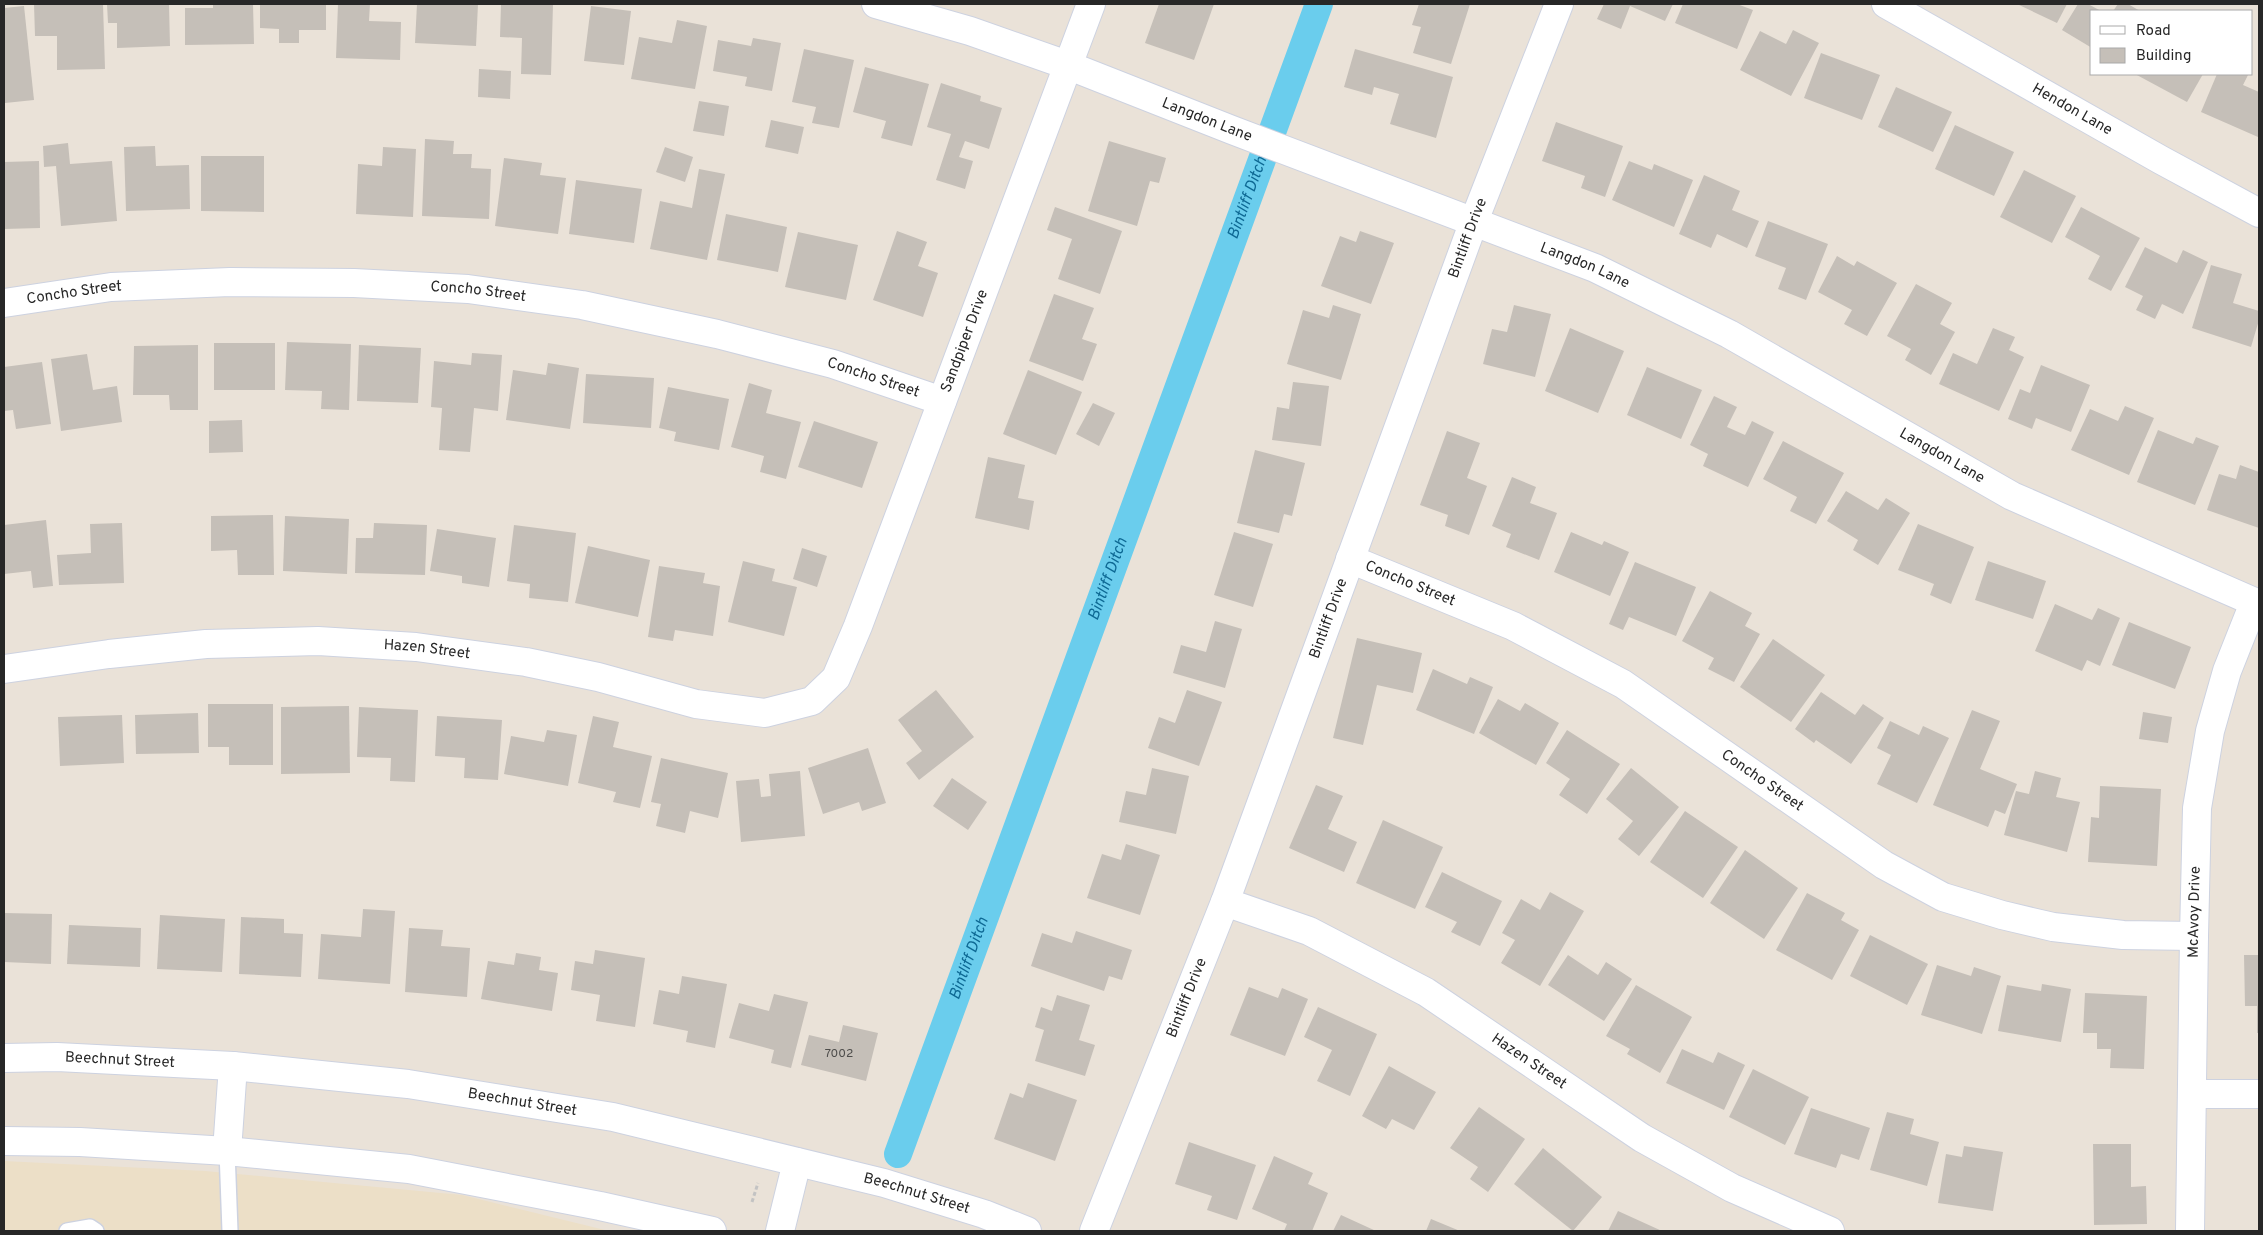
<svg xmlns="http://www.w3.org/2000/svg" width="2263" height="1235" font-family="Overpass,sans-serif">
  <rect width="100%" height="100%" fill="#eae2d8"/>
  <path fill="#ecdfc7" d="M4,1161L205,1171L462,1195L609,1231H4Z"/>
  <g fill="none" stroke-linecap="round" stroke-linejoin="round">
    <path stroke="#6acded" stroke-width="28" id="s1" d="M898,1154L1319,4"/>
  </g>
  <g fill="#c5bfb8">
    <path d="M34,4H103L105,69L57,70V36H35Z"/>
    <path d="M107,4H169L170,46L117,48V23H108Z"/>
    <path d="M213,4H253L254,44L185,45V8H213Z"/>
    <path d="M260,4H326V30H299V43H279V29L260,28Z"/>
    <path d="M338,4H370L369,21L401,22L400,60L336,58Z"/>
    <path d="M417,4H478L476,46L415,43Z"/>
    <path d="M501,4H553L551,75L521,74L522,38L500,37Z"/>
    <path d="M1159,4H1214L1194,60L1145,43Z"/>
    <path d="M1419,4H1470L1451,64L1413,53L1421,27L1412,25Z"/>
    <path d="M1604,4H1673L1665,21L1630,6L1621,29L1597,19Z"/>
    <path d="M1683,4H1737L1753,10L1737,49L1675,23Z"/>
    <path d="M2017,4H2067L2057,23Z"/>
    <path d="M2078,4H2088L2101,11H2092V48L2062,30Z"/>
    <path d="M2118,4H2128L2140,11H2113Z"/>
    <path d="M24,6L34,100L5,103L4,8Z"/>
    <path d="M591,6L631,11L624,65L584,61Z"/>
    <path d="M677,20L707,26L695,89L631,79L639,37L672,43Z"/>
    <path d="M1793,30L1819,43L1791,96L1740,70L1760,31L1786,44Z"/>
    <path d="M753,38L781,43L772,91L745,86L747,77L713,71L718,40L751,46Z"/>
    <path d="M804,49L854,60L839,128L812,123L816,107L792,102Z"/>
    <path d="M1355,49L1453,77L1436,138L1390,124L1399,94L1374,87L1372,95L1344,87Z"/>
    <path d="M1821,53L1880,75L1862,120L1804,98Z"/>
    <path d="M865,67L929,84L912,146L881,138L886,121L853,112Z"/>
    <path d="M479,69L511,71L510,99L478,97Z"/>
    <path d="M2135,74H2203L2187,102Z"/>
    <path d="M2217,74H2245L2248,75L2243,85L2259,92L2258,137L2201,112Z"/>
    <path d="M941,83L981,96L980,101L1002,108L989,149L965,141L959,157L973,161L965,189L936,180L951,134L927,127Z"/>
    <path d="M1896,87L1952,112L1933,152L1878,127Z"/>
    <path d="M699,101L729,106L724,136L693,131Z"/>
    <path d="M771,120L804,127L798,154L765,147Z"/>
    <path d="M1556,122L1623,146L1605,197L1581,188L1585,176L1542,161Z"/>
    <path d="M1955,125L2014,152L1994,196L1935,169Z"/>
    <path d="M425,139L454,141L453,154H472L471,168L491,169L489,219L422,216Z"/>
    <path d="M1109,141L1166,158L1159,183L1150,181L1137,226L1088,211Z"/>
    <path d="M68,143L70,164L112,161L117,221L61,226L56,166L44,167L43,146Z"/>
    <path d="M155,146L156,166L189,165L190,209L126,211L124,147Z"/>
    <path d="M383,147L416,149L413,217L356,214L358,164L382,166Z"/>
    <path d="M665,147L693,157L685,182L656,172Z"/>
    <path d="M201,156H264V212L201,211Z"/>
    <path d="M504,158L542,163L540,175L566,178L558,234L495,226Z"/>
    <path d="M39,161L40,228L4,229V162Z"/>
    <path d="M1629,161L1652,170L1654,164L1693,180L1674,227L1612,200Z"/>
    <path d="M699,169L725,174L707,260L650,249L660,201L692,208Z"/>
    <path d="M2024,170L2076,196L2052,243L2000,217Z"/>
    <path d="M1704,175L1740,191L1732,210L1759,221L1747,248L1717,234L1711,248L1679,234Z"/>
    <path d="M576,180L642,189L634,243L569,234Z"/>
    <path d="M1055,207L1122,231L1100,294L1058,279L1072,239L1047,230Z"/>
    <path d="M2081,207L2140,238L2111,291L2088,279L2100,256L2065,237Z"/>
    <path d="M726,214L787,227L778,272L717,260Z"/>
    <path d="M1768,221L1828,244L1806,300L1778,289L1786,268L1755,256Z"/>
    <path d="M897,231L927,242L918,266L938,273L923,317L873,300Z"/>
    <path d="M1360,231L1394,243L1371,304L1321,286L1340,236L1356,242Z"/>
    <path d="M798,232L858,245L846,300L785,287Z"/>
    <path d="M2145,247L2177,263L2183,250L2208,262L2183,314L2162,304L2155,319L2136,310L2143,296L2125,287Z"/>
    <path d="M1837,256L1854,266L1857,261L1897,283L1867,336L1844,324L1852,310L1818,292Z"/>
    <path d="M2211,265L2242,274L2233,303L2259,311V320L2251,347L2192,328Z"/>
    <path d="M1916,284L1952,303L1940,324L1955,332L1931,375L1905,360L1911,349L1887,336Z"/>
    <path d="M1054,294L1094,308L1082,339L1097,344L1083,381L1029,361Z"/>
    <path d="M1333,305L1361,314L1341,380L1287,364L1303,310L1329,318Z"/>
    <path d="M1514,305L1551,314L1535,377L1483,364L1492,329L1507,332Z"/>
    <path d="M1570,328L1624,351L1598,413L1545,391Z"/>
    <path d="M1993,328L2015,337L2009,350L2024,357L1999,411L1939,384L1953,353L1977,364Z"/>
    <path d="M287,342L351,344L349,410L321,409L322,391L285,390Z"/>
    <rect x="214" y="343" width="61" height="47"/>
    <path d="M198,345V410H170L169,395H133L134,346Z"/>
    <path d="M359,345L421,348L418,403L357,401Z"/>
    <path d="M472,353L502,355L498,411L474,408L470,452L439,450L442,408L431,407L434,361L471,365Z"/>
    <path d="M87,354L93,390L117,386L122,422L61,431L51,359Z"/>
    <path d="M42,362L51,424L16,429L13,410L4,411V367Z"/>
    <path d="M548,363L579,368L570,429L506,420L513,370L546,375Z"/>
    <path d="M2041,365L2090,385L2071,432L2036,418L2032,429L2008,419L2020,389L2030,393Z"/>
    <path d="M1647,367L1702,390L1681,439L1627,415Z"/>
    <path d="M1028,370L1082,392L1056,455L1003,434Z"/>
    <path d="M586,374L654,378L651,428L583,423Z"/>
    <path d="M1293,382L1329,386L1321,446L1272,440L1277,407L1289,409Z"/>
    <path d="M749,383L772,390L766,413L801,422L786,479L760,472L764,456L731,447Z"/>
    <path d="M668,387L729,399L719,450L674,441L676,432L659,428Z"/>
    <path d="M1714,396L1737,407L1727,427L1745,435L1752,421L1774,432L1748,487L1703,466L1708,454L1690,445Z"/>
    <path d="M1093,403L1115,413L1099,446L1076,434Z"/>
    <path d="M2125,406L2154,418L2129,475L2071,450L2090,409L2118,421Z"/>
    <path d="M242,420L243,452L209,453V421Z"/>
    <path d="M814,421L878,442L862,488L798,467Z"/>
    <path d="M2158,430L2193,444L2196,437L2219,446L2195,505L2137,482Z"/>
    <path d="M1447,431L1480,443L1467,478L1487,486L1469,535L1445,526L1448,515L1420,505Z"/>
    <path d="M1783,441L1844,473L1816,524L1790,511L1797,497L1763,479Z"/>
    <path d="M1255,450L1305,463L1292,516L1284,514L1279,533L1237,523Z"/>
    <path d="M988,457L1025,465L1018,498L1034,501L1029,530L975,518Z"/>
    <path d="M2240,465L2259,472V528L2207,510L2219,474L2236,479Z"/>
    <path d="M1512,477L1536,487L1530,503L1557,513L1539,560L1506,547L1511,534L1492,526Z"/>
    <path d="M1846,491L1878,510L1886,498L1910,513L1878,565L1853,550L1858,540L1827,521Z"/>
    <path d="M273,515L274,575H238L237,550L211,551V516Z"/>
    <path d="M285,516L349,519L347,574L283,571Z"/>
    <path d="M46,520L53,586L33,588L31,571L4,574V525Z"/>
    <path d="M122,523L124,583L59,585L57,555L91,553L90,524Z"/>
    <path d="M374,523L427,525L425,575L355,573L356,538H373Z"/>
    <path d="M1918,524L1974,547L1951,604L1930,595L1934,584L1898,570Z"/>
    <path d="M514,525L576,533L568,602L529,598L530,584L507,581Z"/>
    <path d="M437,529L496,538L489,587L462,583V576L430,571Z"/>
    <path d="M1234,532L1273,544L1253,607L1214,595Z"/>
    <path d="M1571,532L1602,545L1604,541L1629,552L1610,596L1554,572Z"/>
    <path d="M588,546L650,560L638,617L575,603Z"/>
    <path d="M802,548L827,556L817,587L793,579Z"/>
    <path d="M743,561L775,569L772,581L797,587L784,636L728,622Z"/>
    <path d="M1988,561L2046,581L2033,619L1975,600Z"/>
    <path d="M1635,562L1696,587L1676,636L1629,617L1623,630L1609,624Z"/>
    <path d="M659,566L705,573L703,583L720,586L713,636L675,630L673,641L648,637Z"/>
    <path d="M1710,591L1752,613L1745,626L1760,634L1734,682L1708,669L1714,658L1682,641Z"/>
    <path d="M2055,604L2092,620L2098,608L2120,618L2100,666L2087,660L2082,671L2035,651Z"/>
    <path d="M1215,621L1242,629L1225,688L1173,673L1181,645L1206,652Z"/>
    <path d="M2129,622L2191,647L2175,689L2112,665Z"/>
    <path d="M1357,638L1422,653L1413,693L1377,685L1363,745L1333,738Z"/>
    <path d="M1773,639L1825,675L1791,722L1740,687Z"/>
    <path d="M1433,669L1467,684L1470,677L1493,687L1474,734L1416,710Z"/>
    <path d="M936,690L974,737L919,780L906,763L922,751L898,720Z"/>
    <path d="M1187,690L1222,702L1199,766L1148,748L1159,717L1175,723Z"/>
    <path d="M1821,692L1855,715L1863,704L1884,718L1851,764L1816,740L1814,743L1795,729Z"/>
    <path d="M1498,699L1520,711L1525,703L1559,723L1536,765L1479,733Z"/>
    <path d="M208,704H273V765H229V747H208Z"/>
    <path d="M349,706L350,773L281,774V707Z"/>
    <path d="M359,707L418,710L415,782L390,781L391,758L357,757Z"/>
    <path d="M1972,710L2000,721L1980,769L2017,784L2005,814L1995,810L1988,827L1933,805Z"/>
    <path d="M2143,712L2172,717L2168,743L2139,739Z"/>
    <path d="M198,713L199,753L136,754L135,715Z"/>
    <path d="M122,715L124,763L60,766L58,717Z"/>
    <path d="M437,716L502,720L498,780L464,778L465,758L435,756Z"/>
    <path d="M593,716L619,722L613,747L652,756L640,808L613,802L616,792L578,783Z"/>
    <path d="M1890,721L1919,735L1923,726L1949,738L1917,803L1877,784L1891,755L1877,748Z"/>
    <path d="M547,730L577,735L568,786L504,774L511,736L544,742Z"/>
    <path d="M1567,730L1620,764L1587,814L1559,795L1570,779L1546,763Z"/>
    <path d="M868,748L886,803L862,811L859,802L823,814L808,768Z"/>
    <path d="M661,758L728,773L718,818L690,811L685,833L656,826L661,804L651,802Z"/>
    <path d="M1152,768L1189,776L1176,834L1119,822L1126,791L1146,795Z"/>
    <path d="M1631,768L1679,807L1639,856L1618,839L1633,821L1606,799Z"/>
    <path d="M800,771L805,836L741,842L736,781L759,779L761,797L771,796L769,774Z"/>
    <path d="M2035,771L2061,778L2056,797L2080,802L2067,852L2004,835L2016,791L2029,794Z"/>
    <path d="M952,778L987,802L968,830L933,806Z"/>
    <path d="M1316,785L1343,796L1328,829L1357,842L1344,872L1289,848Z"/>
    <path d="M2100,786L2161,789L2157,866L2088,862L2091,817L2099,818Z"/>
    <path d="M1685,811L1738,847L1703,898L1650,862Z"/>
    <path d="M1383,820L1443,847L1415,909L1356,883Z"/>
    <path d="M1126,844L1160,855L1140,915L1087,898L1102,854L1121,860Z"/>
    <path d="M1745,850L1798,888L1764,939L1710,903Z"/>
    <path d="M1442,872L1502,901L1480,946L1451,932L1457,922L1425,907Z"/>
    <path d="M1550,892L1584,911L1540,986L1501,963L1515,940L1502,933L1521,899L1540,910Z"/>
    <path d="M1807,893L1845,913L1841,920L1859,930L1832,980L1776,950Z"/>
    <path d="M363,909L395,911L390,984L318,979L321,934L361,937Z"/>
    <path d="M4,913L52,914L51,964L4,962Z"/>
    <path d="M160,915L225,919L222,972L157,969Z"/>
    <path d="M241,917L284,919V933L303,934L301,977L239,974Z"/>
    <path d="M69,925L141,928L140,967L67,964Z"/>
    <path d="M409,928L443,930L441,946L470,948L467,997L405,992Z"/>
    <path d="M1076,931L1132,950L1122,980L1109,976L1104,991L1031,966L1042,933L1072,943Z"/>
    <path d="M1870,935L1928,964L1907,1005L1850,976Z"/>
    <path d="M595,950L645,958L635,1027L596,1021L600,995L571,990L575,961L593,964Z"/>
    <path d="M516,953L541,957L539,970L558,973L552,1011L481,999L488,961L514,965Z"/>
    <path d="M1568,955L1598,975L1606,962L1632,979L1604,1021L1548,985Z"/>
    <path d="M2244,955H2259V1033H2257V1006H2245Z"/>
    <path d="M1937,965L1971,976L1974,967L2001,976L1982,1034L1921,1015Z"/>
    <path d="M682,976L727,984L715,1048L686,1042L688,1031L653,1024L659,990L679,994Z"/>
    <path d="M2042,984L2071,989L2061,1042L1998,1031L2007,985L2041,991Z"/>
    <path d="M1636,985L1692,1017L1660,1073L1627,1054L1630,1049L1606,1036Z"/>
    <path d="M1249,987L1278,998L1282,988L1308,999L1285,1056L1230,1035Z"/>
    <path d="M2085,993L2147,996L2144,1069L2110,1068L2111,1049H2097V1033H2083Z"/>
    <path d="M774,994L808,1002L791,1068L771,1063L774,1050L729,1038L739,1003L769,1011Z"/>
    <path d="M1057,995L1090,1005L1079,1040L1095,1045L1085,1076L1035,1061L1044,1030L1035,1027L1041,1007L1052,1011Z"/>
    <path d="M1318,1007L1377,1034L1350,1096L1317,1081L1332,1050L1304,1037Z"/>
    <path d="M843,1025L878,1033L866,1081L801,1065L809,1035L839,1042Z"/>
    <path d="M1682,1049L1713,1063L1718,1052L1745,1065L1724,1110L1666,1083Z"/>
    <path d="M1389,1066L1436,1092L1414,1130L1392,1119L1386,1129L1362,1116Z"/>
    <path d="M1753,1069L1809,1097L1785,1145L1729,1117Z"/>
    <path d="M1028,1083L1077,1100L1055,1161L994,1139L1010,1093L1023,1098Z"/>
    <path d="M1479,1107L1525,1139L1488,1192L1470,1179L1478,1167L1450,1148Z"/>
    <path d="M1811,1108L1870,1128L1859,1160L1841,1154L1836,1168L1794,1154Z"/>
    <path d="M1887,1112L1914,1119L1910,1134L1939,1142L1927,1186L1870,1170Z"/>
    <path d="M1189,1142L1256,1165L1237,1220L1207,1210L1212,1196L1175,1184Z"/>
    <path d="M2093,1144H2131V1187L2146,1186L2147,1224L2094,1225Z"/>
    <path d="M1964,1146L2003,1152L1993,1211L1938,1203L1946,1154L1962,1157Z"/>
    <path d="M1543,1148L1602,1197L1573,1231L1514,1184Z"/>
    <path d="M1274,1156L1313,1173L1308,1184L1328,1193L1312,1231H1284L1287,1224L1252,1209Z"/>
    <path d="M1618,1211L1662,1231H1608Z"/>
    <path d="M1341,1215L1376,1231H1333Z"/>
    <path d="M1431,1219L1460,1231H1426Z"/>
  </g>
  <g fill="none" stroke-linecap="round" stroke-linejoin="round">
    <g stroke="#cdd2e0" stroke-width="18">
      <g id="service">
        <path d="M227,1151L230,1231"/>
        <path d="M67,1231L90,1227L96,1231"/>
      </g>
    </g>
    <g stroke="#cdd2e0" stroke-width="30">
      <g id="minor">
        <path id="s2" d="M876,4L970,31L1067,65L1232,130L1595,268L1729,334L2012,496L2259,604"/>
        <path id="s3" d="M1886,4L2161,160L2259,213"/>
        <path id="s4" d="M4,303L111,287L230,282L354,283L468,289L582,305L717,334L833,364L942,401"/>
        <path id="s5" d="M1350,559L1513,626L1623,684L1884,865L1943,897L2002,915L2053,927L2123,935L2194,936"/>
        <path id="s6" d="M4,669L109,654L206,644L318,641L416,647L526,662L598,677L696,704L765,713L812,701L836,678L858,626L1091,4"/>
        <path id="s7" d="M1225,902L1309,931L1426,992L1642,1138L1732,1188L1830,1231"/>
        <path d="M2192,1094H2259"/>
        <path id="s8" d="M2190,1231L2194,936L2197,808L2210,731L2227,671L2254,603"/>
      </g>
    </g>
    <g stroke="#cdd2e0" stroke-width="30">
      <g id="tertiary">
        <path id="s9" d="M1094,1231L1225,902L1474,221L1559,4"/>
      </g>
    </g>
    <g stroke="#cdd2e0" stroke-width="30">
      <g id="secondary">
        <path id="s10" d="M4,1058L57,1057L233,1066L408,1084L613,1117L884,1183L984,1214L1027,1231"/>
        <path d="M4,1141L80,1142L227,1151L409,1169L600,1206L712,1231"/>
        <path d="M227,1151L233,1066"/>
        <path d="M780,1231L797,1162"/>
      </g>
    </g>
    <path stroke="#c3c3c3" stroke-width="3" stroke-dasharray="4 2.5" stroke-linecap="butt" d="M752,1202L758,1183"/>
    <use href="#service" stroke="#fff" stroke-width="15"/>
    <use href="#minor" stroke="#fff" stroke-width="28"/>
    <use href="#tertiary" stroke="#fff" stroke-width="28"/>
    <use href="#secondary" stroke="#fff" stroke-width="28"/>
  </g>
  <g text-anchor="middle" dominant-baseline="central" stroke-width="4.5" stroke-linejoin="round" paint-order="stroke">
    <g font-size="12" fill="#4e4d4b">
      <text x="839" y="1054">7002</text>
    </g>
    <g font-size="15" fill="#272727" stroke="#fff">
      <text stroke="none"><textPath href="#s3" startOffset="214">Hendon Lane</textPath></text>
      <text stroke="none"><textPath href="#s2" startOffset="351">Langdon Lane</textPath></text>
      <text stroke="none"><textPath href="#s9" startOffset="1061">Bintliff Drive</textPath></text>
      <text stroke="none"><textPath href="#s2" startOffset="756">Langdon Lane</textPath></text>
      <text stroke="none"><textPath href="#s4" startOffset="71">Concho Street</textPath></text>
      <text stroke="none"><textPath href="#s4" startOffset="476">Concho Street</textPath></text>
      <text stroke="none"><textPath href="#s6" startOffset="1212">Sandpiper Drive</textPath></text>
      <text stroke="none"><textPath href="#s4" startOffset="881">Concho Street</textPath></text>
      <text stroke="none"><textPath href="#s2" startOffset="1161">Langdon Lane</textPath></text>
      <text stroke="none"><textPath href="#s5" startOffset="65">Concho Street</textPath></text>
      <text stroke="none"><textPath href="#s9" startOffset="656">Bintliff Drive</textPath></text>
      <text stroke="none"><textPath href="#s6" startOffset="425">Hazen Street</textPath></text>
      <text stroke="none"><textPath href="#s5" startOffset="470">Concho Street</textPath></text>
      <text stroke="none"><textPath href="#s8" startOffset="319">McAvoy Drive</textPath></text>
      <text stroke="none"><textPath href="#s9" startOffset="251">Bintliff Drive</textPath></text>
      <text stroke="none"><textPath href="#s10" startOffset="116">Beechnut Street</textPath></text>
      <text stroke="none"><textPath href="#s7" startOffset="345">Hazen Street</textPath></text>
      <text stroke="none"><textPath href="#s10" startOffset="521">Beechnut Street</textPath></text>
      <text stroke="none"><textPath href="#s10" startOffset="926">Beechnut Street</textPath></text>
    </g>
    <g font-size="16" font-style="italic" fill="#0e6994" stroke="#fff">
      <text stroke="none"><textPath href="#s1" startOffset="1018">Bintliff Ditch</textPath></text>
      <text stroke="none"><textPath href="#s1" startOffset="612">Bintliff Ditch</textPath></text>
      <text stroke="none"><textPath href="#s1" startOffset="208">Bintliff Ditch</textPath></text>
    </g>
  </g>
  <rect width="2263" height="1235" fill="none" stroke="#272727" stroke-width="10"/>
  <rect x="2090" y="10" width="162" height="65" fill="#ffffff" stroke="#a9a9a9"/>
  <rect x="2100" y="26" width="25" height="8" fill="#ffffff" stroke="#a9a9a9"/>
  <text x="2136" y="35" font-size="15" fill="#272727">Road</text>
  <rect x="2100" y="48" width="25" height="15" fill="#c5bfb8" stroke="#a9a9a9"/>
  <text x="2136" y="60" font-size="15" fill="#272727">Building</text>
</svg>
